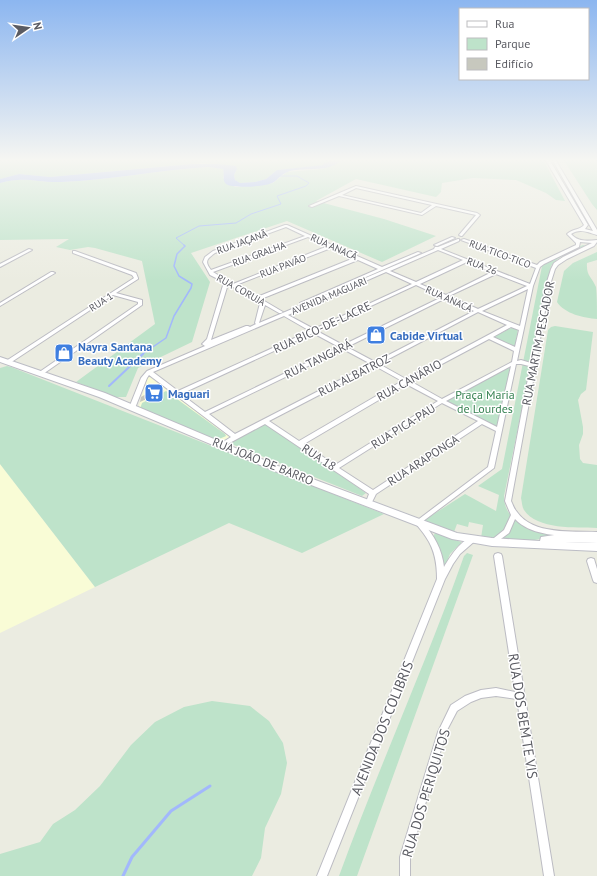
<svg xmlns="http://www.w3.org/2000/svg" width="597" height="876" font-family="'PT Sans',sans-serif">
  <rect width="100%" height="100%" fill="#ebece1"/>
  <g fill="#f9fcd6">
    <path d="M148,376L231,436L220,442L138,409Z"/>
    <path d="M0,464L95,587L0,633Z"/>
  </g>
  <g fill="#bee3ca">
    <path d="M0,159H256C264,161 273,163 281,159H328L330,162L320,166L277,170L266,179L255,182L240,183L235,180L234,175L237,169L219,164L202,163L50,177L19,174L0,179Z"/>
    <path d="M343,159H543L565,201L556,200L546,193L516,180L473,178L442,183L441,192L436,197L356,179L316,201L384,219L436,236L382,262L287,221L191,253L210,282L192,342L138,368L126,397H114L76,382L155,324L142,261L95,248L88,247L70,250L56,247L69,239L0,240V183C25,176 37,183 61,182C110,180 159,170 208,167L223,169L224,173L223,178L235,187L262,185L273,183L287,172L322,169L333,165Z"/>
    <path d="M563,159H597V210L592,204Z"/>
    <path d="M583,245L586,246C574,251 559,255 551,266L504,496C504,520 527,529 548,534L546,538L529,541L481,538L483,525L469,522L468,527L457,524L454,532L423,521L465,494L496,511L499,495L478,486L502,469L542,266L557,256Z"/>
    <path d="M597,252V260L587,263C586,276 592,277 596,287C597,295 597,310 597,319C584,318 565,314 557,302L564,271L573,263Z"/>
    <path d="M555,326L593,332L586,390L581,394L578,400L583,427V434L579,445L580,459L583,463L597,465V528C576,527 537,530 524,510C522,507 522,502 521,498L548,330L551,327Z"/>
    <path d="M513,327L518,329L515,347L493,337Z"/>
    <path d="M513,364L499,429L443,401Z"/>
    <path d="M7,366L11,367L384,514L302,553L229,523L95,587L0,464V368Z"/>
    <path d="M166,391L225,434L226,436L217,440L140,409L142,403Z"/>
    <path d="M262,425H268L366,493L362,496L229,443Z"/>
    <path d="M435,533L461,542V543L450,554L444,569L442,557L433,537Z"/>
    <path d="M467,553L473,555L357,876H339C378,769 426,664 464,556Z"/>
    <path d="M212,701L250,706L269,721L283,743L287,763L281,794L265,828L261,858L252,876H0V854L40,842L53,824L75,810L100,786L131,745L155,722L184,707Z"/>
  </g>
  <path fill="#a2b8fc" d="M328,159H343C330,173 307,167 290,171C283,173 279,178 274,182C267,187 236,188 228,185C221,182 225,175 223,169L208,167C159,170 110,180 61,182C37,183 25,176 0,183V179L19,174L50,177L192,164H219L236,166L237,169L234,175L235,180L240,183L255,182L266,179L277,170L323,165L324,163L329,162Z"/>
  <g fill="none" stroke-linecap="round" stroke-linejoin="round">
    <path stroke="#a2b8fc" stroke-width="1" d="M185,246L176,238L199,226L236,223L251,214L281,204L277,196L306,186L309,183L297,176H280"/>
    <path stroke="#a2b8fc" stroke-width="1.5" d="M141,355L166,338L174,316L191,288L192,284L179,276L174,266L177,254L185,246L184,245"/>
    <path stroke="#a2b8fc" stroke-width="2" d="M109,386L143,354"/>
    <path stroke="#a2b8fc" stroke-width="3" d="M123,876L132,857L171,811L210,786"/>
  </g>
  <path fill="#c7c8be" d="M155,384L164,391L140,402L141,397L151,391L147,388Z"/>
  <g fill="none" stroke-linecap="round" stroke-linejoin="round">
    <g stroke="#bcbcc3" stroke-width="2">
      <g id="street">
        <path d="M545,159H549L588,225L585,229L593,231L552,159H555L597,230V235C588,232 579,228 571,234C578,242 587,241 597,240V242L594,246L567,259L558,265L555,269L549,288L535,368L536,369L535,370L511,501C513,505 514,509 517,512C533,535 572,531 597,532V536C572,536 534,539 515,519L509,533L494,544H490L489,542L504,530L511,515L505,501L530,368L529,366L521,364H516L494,468L422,522C434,535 442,549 444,567C450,557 463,536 475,538L476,540L460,554L453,564L445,579L327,876H317L437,579C437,564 435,550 426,537C423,532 418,527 415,522L488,467L496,431L482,424L376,494L371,504H367L366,502L369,494L265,424L224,446H220L219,445L220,444L231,437L149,375L147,378L135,408L132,410L129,408L141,378L147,371L219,340L205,346L202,344L207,339L224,282L210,275L203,262L205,257L213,251L285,225H287L382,267L418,252L421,253L304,304H300V303L378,269L358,260L261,299L283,312L281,313H279L265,305L259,323L434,249L435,247H438L458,239H459V241L441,249L530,284L536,268L461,240L464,239L537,265L540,262L576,245V243L567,234C572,229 580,230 584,225ZM286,227L305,236L211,270C204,261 207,259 215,253ZM308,237L328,246L233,284L213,272ZM580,242L592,243L563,257L554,263L551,269L545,288L531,363L521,360L517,361L533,286L540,267L544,264L579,247ZM331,248L354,258L257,297L236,285ZM438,250L463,260L416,282L390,271ZM467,262L492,272L446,295L420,284ZM386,272L412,284L314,329L288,315ZM496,274L527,286L478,309L449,296ZM228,284L260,303L255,323L256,324L250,327L248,326H246L211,340ZM416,285L442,297L343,345L317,331ZM528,289L520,326L482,311ZM446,298L474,311L375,362L347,347ZM478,312L507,325L406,379L379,364ZM284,316L310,331L178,391L153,372ZM511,327L519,330L515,347L493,337ZM313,333L339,347L205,412L181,394ZM489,339L514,351L512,362L442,399L410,381ZM343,349L371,364L235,434L209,414ZM375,366L402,381L299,441L269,421ZM511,366L497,427L446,401ZM406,384L438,401L335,465L304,444ZM442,403L478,421L373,490L339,468Z"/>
        <path d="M356,186L477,213L480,215L462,236H461L459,235L476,215L436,206L422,215L339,196L312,207L309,206ZM356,188L432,205L421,213L342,195Z"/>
        <path d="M452,237L455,238L437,246L434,245Z"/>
        <path d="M29,249L32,250L0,267V264Z"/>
        <path d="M73,251H75L136,273L138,278V279L116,293L142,300V305L43,374H39L38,373L138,304V302L113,295L10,363H6L5,362L6,361L134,278L132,275L73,253Z"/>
        <path d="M51,272H53L55,273L0,306V303Z"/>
        <path d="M498,553L501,554L502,556L554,876H544L517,699L496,696L481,698L471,702L457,711L446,732L410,857V876H400V857L438,732L451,705L465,696L481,690L496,688L515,692L494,556L495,554Z"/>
        <path d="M591,558L594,559L597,569V583L594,582L593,580L587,561L588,559Z"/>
      </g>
    </g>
    <g stroke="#bcbdc5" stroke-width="2">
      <path id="secondary" d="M0,357L105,393L278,466L457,533L492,538L540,541L541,537L561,534L597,535V543L565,542L597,543V551L492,546L452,539L272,470L99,397L0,362Z"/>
    </g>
    <use href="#street" fill="#fff" fill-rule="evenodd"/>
    <use href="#secondary" fill="#fff" fill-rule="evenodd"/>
  </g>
  <linearGradient id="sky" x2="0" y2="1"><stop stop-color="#8cb6f0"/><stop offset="0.57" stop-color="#f6f6f2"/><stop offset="1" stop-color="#f6f6f2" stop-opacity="0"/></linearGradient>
  <rect width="597" height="281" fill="url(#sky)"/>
  <defs>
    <g id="shop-square" transform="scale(1)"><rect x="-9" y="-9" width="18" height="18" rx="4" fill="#3f7fe0" stroke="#fff"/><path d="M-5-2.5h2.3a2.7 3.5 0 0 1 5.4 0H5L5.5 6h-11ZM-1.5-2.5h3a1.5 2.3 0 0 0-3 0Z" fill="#fff"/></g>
    <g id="supermarket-square" transform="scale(1)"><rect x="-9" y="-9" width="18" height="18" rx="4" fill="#3f7fe0" stroke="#fff"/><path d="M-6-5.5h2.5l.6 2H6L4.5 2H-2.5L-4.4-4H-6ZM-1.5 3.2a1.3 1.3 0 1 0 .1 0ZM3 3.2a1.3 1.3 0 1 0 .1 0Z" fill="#fff"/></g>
  </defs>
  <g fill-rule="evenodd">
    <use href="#shop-square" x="376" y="335"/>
    <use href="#shop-square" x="64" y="353"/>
    <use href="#supermarket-square" x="154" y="393"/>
  </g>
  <g text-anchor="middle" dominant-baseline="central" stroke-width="3" stroke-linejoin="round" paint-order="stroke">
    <g font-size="10" fill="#5a5b62" stroke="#fff">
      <text transform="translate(242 242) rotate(-20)">RUA JAÇANÃ</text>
      <text transform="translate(334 247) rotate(24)">RUA ANACÃ</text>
      <text transform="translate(259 254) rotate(-20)">RUA GRALHA</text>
      <text transform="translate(500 254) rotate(20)">RUA TICO-TICO</text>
      <text transform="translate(283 266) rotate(-21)">RUA PAVÃO</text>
      <text transform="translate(482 266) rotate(21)">RUA 26</text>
      <text transform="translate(241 290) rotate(29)">RUA CORUJA</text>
      <text transform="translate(329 296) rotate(-23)">AVENIDA MAGUARI</text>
      <text transform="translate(449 299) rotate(24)">RUA ANACÁ</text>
      <text transform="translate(101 302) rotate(-33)">RUA 1</text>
    </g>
    <g font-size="12" fill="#5a5b62" stroke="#fff">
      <text transform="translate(322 327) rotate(-25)">RUA BICO-DE-LACRE</text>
      <text transform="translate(538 343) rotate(-79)">RUA MARTIM PESCADOR</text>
      <text transform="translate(318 359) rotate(-26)">RUA TANGARÁ</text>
      <text transform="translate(354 375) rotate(-27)">RUA ALBATROZ</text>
      <text transform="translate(409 380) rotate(-29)">RUA CANÁRIO</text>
      <text transform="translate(403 426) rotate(-32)">RUA PICA-PAU</text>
      <text transform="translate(319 457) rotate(33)">RUA 18</text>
      <text transform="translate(423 460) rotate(-33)">RUA ARAPONGA</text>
      <text transform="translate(263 461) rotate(22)">RUA JOÃO DE BARRO</text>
    </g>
    <g font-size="12" font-weight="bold" fill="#366cbe" stroke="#fff" text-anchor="start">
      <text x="390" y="335">Cabide Virtual</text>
      <text x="78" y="346">Nayra Santana<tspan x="78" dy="14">Beauty Academy</tspan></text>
      <text x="168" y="393">Maguari</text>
    </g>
    <g font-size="12" fill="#388353" stroke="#fff">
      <text x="485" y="394">Praça Maria<tspan x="485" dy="14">de Lourdes</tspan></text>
    </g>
    <g font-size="14" fill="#5a5b62" stroke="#fff">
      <text transform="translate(523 716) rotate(81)">RUA DOS BEM TE VIS</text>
      <text transform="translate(382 728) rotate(-68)">AVENIDA DOS COLIBRIS</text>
      <text transform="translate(426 793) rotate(-73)">RUA DOS PERIQUITOS</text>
    </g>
  </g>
  <rect x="459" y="8" width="130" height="72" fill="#ffffff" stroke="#bdbdc0"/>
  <rect x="467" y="21" width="20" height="6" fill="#ffffff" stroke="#bdbdc0"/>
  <text x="495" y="28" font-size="12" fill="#5a5b62">Rua</text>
  <rect x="467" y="38" width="20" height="12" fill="#bee3ca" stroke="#bdbdc0"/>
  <text x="495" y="48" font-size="12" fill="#5a5b62">Parque</text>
  <rect x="467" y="58" width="20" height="12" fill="#c7c8be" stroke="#bdbdc0"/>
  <text x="495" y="68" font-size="12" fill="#5a5b62">Edifício</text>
  <g transform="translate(28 28) rotate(77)" stroke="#ffffff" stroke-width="3" paint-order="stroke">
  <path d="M0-3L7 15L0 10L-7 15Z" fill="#5a5b62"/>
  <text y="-6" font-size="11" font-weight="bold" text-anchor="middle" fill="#5a5b62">N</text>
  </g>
</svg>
